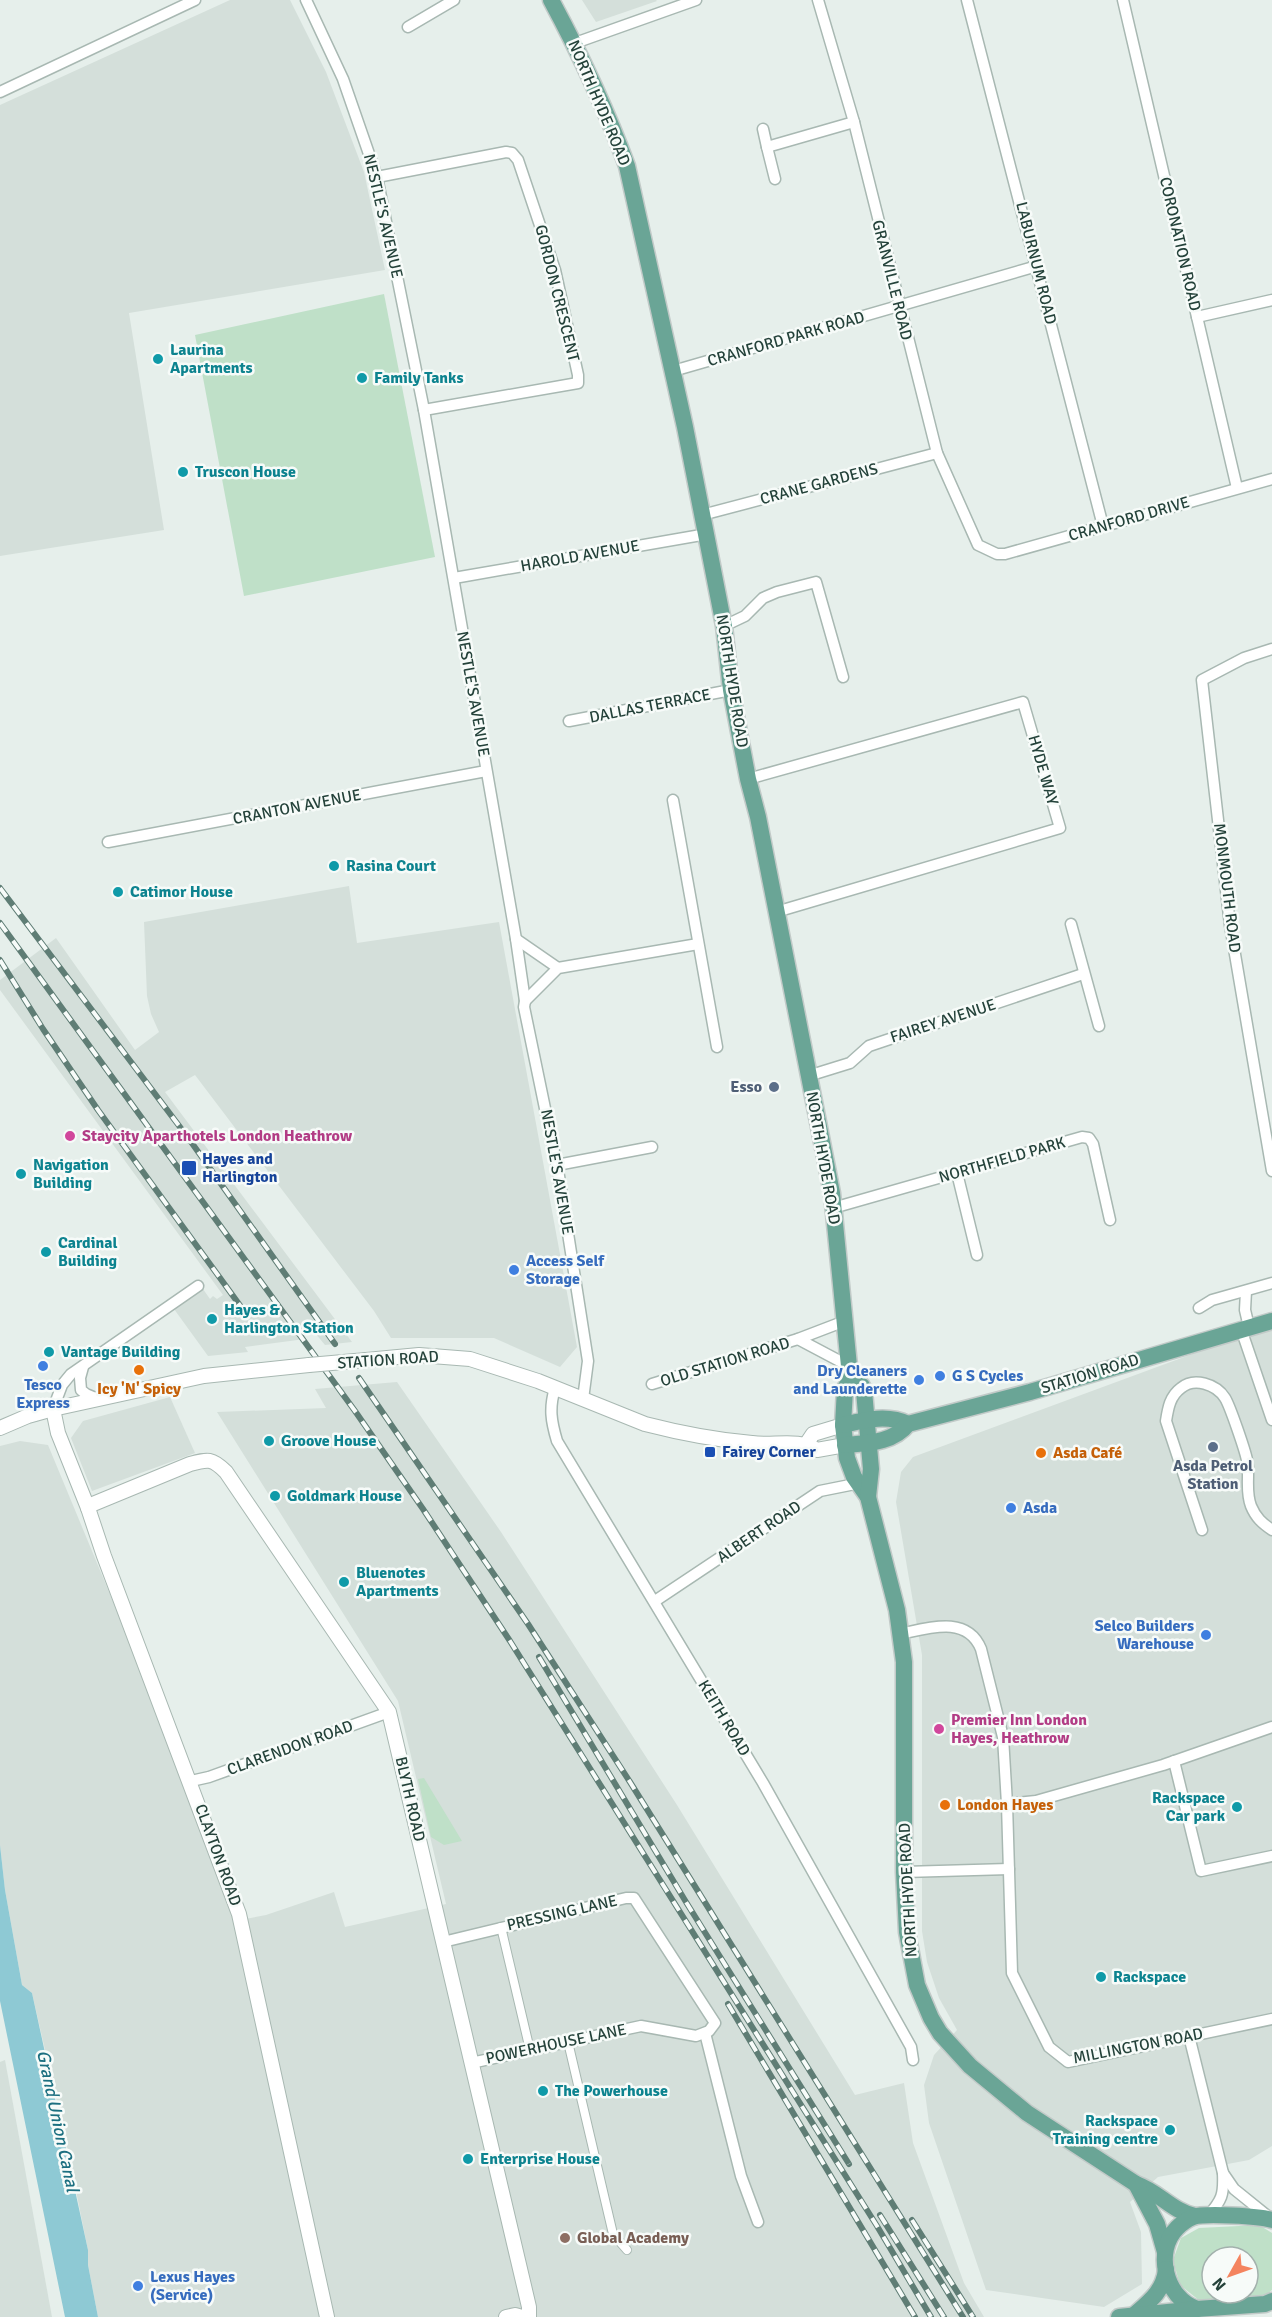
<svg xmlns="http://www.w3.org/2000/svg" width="1272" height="2317" font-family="Signika,sans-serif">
  <rect width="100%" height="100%" fill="#e6efeb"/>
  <g fill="#d4dfda">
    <path d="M230,0H290L326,72L364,172L385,270L129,313L164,530L0,556V105Z"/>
    <path d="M582,0H656L657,1L596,22Z"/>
    <path d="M349,886L357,943L499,922L577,1347L560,1367L494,1338H391L374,1311L195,1075L165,1092L352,1342L325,1345L310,1327L304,1332L305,1339L245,1347L248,1352L208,1356L174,1309L203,1289L210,1299L213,1296L217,1299L223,1295L0,990V980L56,938L135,1050L159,1032L151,1014L147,996L144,922Z"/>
    <path d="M1272,1329V2146L1249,2160L1158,2177L1130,2202L1141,2232L1142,2284L1104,2307L986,2290L929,2123L924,2085L934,2055L957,2030L939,1998L927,1962L922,1931V1655L896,1502L901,1472L913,1457L1233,1339Z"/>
    <path d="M397,1382L501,1532L677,1805L855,2095L904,2083L913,2143L964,2283L984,2317H98L88,2265V2250L65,2137L32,1993L22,1985L5,1890L0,1845V1446L20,1441L48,1445L224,1869L235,1921L266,1915L334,1892L345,1927L446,1904L398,1701L217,1412L326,1408L315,1389Z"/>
    <path d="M170,1397L195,1453L92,1491L71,1438L83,1421Z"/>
    <path d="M5,2060L52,2317H0V2062Z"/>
  </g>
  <g fill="#bfe0c8" fill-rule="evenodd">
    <path d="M384,294L435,557L244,596L195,335Z"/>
    <path d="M424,1778L462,1841L444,1845L431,1837L418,1779Z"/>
    <path d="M1259,2225L1272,2233V2290L1262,2298L1200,2301L1180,2285L1173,2260L1181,2238L1199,2228ZM1212,2257H1248V2293H1212Z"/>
  </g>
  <path fill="#8ec9d4" d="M0,1845L5,1890L22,1985L32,1993L88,2250V2265L98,2317H65L0,2001Z"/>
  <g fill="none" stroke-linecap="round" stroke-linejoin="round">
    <g stroke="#a8b8b2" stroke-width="10">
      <g id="pedestrian">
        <path d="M501,1927L530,2050"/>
        <path d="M568,2042L613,2234L627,2250"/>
      </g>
    </g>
    <g stroke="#a8b8b2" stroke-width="13">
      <g id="minor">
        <path d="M306,0L343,79L377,177L424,410L516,939L525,1001L524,1007L559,1176L588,1361L583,1399"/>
        <path d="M818,0L854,122L937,453L978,545L997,554H1005L1272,479"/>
        <path d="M967,0L1103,526"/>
        <path d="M1123,0L1237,488"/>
        <path d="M408,27L454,0"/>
        <path d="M575,43L696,0"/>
        <path d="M0,92L195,0"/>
        <path d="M763,129L767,147"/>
        <path d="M377,177L506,152L512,153L518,160L555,270L578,375V383L424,410"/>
        <path d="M775,179L767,147L854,122"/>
        <path d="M1197,317L1272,300"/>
        <path d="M673,371L1037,266"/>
        <path d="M702,515L937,453"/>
        <path d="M454,578L707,534"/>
        <path d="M724,626L745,616L763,598L777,592L816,582L843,677"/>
        <path d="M1272,649L1244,658L1202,680L1230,925L1272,1171"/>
        <path d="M569,721L731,690"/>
        <path d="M748,779L1023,702L1060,828L776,912"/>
        <path d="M673,800L717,1047"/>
        <path d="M108,842L486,771"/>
        <path d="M1071,924L1099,1026"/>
        <path d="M516,939L558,968"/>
        <path d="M525,1001L558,968L698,944"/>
        <path d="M808,1076L850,1063L869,1046L1083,974"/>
        <path d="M557,1165L652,1147"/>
        <path d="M957,1173L977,1255"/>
        <path d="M833,1208L1082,1137L1089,1138L1093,1144L1110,1220"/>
        <path d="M1246,1291L1245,1310L1249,1327"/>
        <path d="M1199,1308L1212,1300L1272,1283"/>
        <path d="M1241,1329L1272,1420"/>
        <path d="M798,1339L849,1366"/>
        <path d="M83,1367L80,1378L81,1390L86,1394L98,1399"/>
        <path d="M652,1384L798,1339L845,1321"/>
        <path d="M555,1388C549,1408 551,1421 557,1441L763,1783L911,2047L913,2060"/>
        <path d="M53,1409L62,1385L71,1374L198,1286"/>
        <path d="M1202,1530L1166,1421C1168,1408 1170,1396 1181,1388C1194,1377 1216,1384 1225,1398C1230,1406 1245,1450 1247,1460C1250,1475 1245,1491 1251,1506C1256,1518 1262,1523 1272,1530"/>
        <path d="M655,1601L820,1491L860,1483"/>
        <path d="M900,1634C929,1628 967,1615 981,1649L1003,1737L1007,1804L1012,1973L1049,2047L1068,2062L1272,2019"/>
        <path d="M1174,1761L1201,1871L1272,1856"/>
        <path d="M191,1781L209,1777L389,1712"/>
        <path d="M1007,1804L1036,1801L1163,1765L1272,1727"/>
        <path d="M904,1872L1009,1869"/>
        <path d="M443,1942L626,1898H634L715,2023L709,2031L696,2036L641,2026L471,2063"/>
        <path d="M705,2033L741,2176L758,2222"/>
        <path d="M1189,2036L1223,2173C1224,2195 1222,2200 1208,2216"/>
        <path d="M1223,2173L1234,2189L1270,2218"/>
      </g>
    </g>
    <g stroke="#a8b8b2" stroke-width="16">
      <g id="tertiary">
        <path d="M366,1360L419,1355L470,1359L538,1381L645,1424C680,1433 716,1440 752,1443C773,1446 799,1438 817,1450L845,1445"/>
        <path d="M53,1409L58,1433L88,1508L104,1556L239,1914L327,2317"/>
        <path d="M0,1428L28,1416L53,1409L204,1376L309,1365"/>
        <path d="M807,1443L813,1434L843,1425"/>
        <path d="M88,1508L93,1504L190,1464C208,1459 212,1458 226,1472L389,1712L529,2307V2317"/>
        <path d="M506,2317L515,2315L522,2317"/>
      </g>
    </g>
    <g stroke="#c2cac8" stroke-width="19">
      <g id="primary">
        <path d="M551,0C580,54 606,109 627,166L685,427L724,626L731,690L748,779L758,817L832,1193L849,1366L850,1378L845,1389L843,1425L847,1458L854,1477L868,1497L897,1610L904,1662V1872L907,1932L917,1985L931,2018L940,2033L970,2066L1027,2113L1136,2184C1159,2192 1172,2211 1195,2216"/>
        <path d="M850,1378L862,1386L864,1391L871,1469L868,1497"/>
        <path d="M843,1425C865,1420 887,1414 908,1424"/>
        <path d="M845,1445C868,1443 893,1443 908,1424L1030,1392L1272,1321"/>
        <path d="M1136,2184L1157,2224L1165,2252"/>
        <path d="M1197,2309C1165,2298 1154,2251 1177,2228C1181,2224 1188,2219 1193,2217C1204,2213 1260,2216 1272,2220"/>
        <path d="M1133,2316C1149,2302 1164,2291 1166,2269"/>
        <path d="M1119,2317L1197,2309L1265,2304L1272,2301"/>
      </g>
    </g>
    <use href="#pedestrian" stroke="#fff" stroke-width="8"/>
    <use href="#minor" stroke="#fff" stroke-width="10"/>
    <use href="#tertiary" stroke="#fff" stroke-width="14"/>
    <use href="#primary" stroke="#6aa596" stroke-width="16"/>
    <g stroke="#5f7d75" stroke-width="6">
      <g id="rail">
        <path d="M0,888L189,1139L335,1344"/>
        <path d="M0,923L355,1411L423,1509L510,1641L877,2226L931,2317"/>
        <path d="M0,960L43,1029L98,1110L244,1311"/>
        <path d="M359,1378L528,1624L630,1782L963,2317"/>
        <path d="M539,1657L686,1902L849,2164"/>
        <path d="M728,2004L915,2317"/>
        <path d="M880,2215L944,2317"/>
        <path d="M912,2220L973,2317"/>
      </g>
    </g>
    <use href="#rail" stroke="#f7fbf9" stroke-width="4" stroke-dasharray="11" stroke-linecap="butt"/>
    <g stroke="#a8b8b2" stroke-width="16" stroke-linecap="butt">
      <path id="tertiary-bridge" d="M309,1365L366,1360"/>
    </g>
    <use href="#tertiary-bridge" stroke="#fff" stroke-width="14"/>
  </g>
  <g fill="#0f9aa8" stroke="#f7fbf9" stroke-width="2">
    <circle cx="158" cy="359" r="6"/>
    <circle cx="362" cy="378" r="6"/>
    <circle cx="183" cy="472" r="6"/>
    <circle cx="334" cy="866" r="6"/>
    <circle cx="118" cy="892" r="6"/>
    <circle cx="21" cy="1174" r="6"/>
    <circle cx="46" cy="1252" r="6"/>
    <circle cx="212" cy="1319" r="6"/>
    <circle cx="49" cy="1352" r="6"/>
    <circle cx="269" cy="1441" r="6"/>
    <circle cx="275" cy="1496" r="6"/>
    <circle cx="344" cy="1582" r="6"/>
    <circle cx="1237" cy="1807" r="6"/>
    <circle cx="1101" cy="1977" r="6"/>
    <circle cx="543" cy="2091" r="6"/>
    <circle cx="1170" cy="2130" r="6"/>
    <circle cx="468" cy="2159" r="6"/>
  </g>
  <g fill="#5c6f8a" stroke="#f7fbf9" stroke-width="2">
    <circle cx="774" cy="1087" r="6"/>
    <circle cx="1213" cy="1447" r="6"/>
  </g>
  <g fill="#d1479c" stroke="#f7fbf9" stroke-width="2">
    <circle cx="70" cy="1136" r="6"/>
    <circle cx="939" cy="1729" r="6"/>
  </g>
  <g fill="#1a4fb4" stroke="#f7fbf9" stroke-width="2">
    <rect x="181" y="1160" width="16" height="16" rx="3"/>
    <rect x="704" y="1446" width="12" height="12" rx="3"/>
  </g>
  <g fill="#3f7fe0" stroke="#f7fbf9" stroke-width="2">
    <circle cx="514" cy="1270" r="6"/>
    <circle cx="43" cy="1366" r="6"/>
    <circle cx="940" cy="1376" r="6"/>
    <circle cx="919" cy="1380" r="6"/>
    <circle cx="1011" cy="1508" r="6"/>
    <circle cx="1206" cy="1635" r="6"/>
    <circle cx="138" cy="2286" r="6"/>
  </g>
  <g fill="#e8710a" stroke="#f7fbf9" stroke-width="2">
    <circle cx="139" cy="1370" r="6"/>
    <circle cx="1041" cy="1453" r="6"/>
    <circle cx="945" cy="1805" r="6"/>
  </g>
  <circle fill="#8d6e63" stroke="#f7fbf9" stroke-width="2" cx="565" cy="2238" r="6"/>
  <g text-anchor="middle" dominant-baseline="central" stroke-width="5" stroke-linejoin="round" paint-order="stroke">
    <g font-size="16" fill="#24423a" stroke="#f7fbf9">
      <text transform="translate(599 103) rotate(67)">NORTH HYDE ROAD</text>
      <text transform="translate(383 216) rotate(77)">NESTLE'S AVENUE</text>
      <text transform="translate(1180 244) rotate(77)">CORONATION ROAD</text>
      <text transform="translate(1036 263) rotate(76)">LABURNUM ROAD</text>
      <text transform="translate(892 280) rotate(76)">GRANVILLE ROAD</text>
      <text transform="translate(557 293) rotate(76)">GORDON CRESCENT</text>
      <text transform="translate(786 339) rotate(-16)">CRANFORD PARK ROAD</text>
      <text transform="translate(819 484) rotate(-15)">CRANE GARDENS</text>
      <text transform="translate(1129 519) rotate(-16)">CRANFORD DRIVE</text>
      <text transform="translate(580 556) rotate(-10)">HAROLD AVENUE</text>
      <text transform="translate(732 681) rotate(81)">NORTH HYDE ROAD</text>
      <text transform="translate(473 694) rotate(80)">NESTLE'S AVENUE</text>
      <text transform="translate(650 706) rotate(-11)">DALLAS TERRACE</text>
      <text transform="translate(1043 770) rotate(74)">HYDE WAY</text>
      <text transform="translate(297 807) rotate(-11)">CRANTON AVENUE</text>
      <text transform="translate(1227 888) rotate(83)">MONMOUTH ROAD</text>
      <text transform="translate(943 1021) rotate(-18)">FAIREY AVENUE</text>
      <text transform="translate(823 1158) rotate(80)">NORTH HYDE ROAD</text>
      <text transform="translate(1002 1160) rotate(-16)">NORTHFIELD PARK</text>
      <text transform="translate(557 1172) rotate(80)">NESTLE'S AVENUE</text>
      <text transform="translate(388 1360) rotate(-4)">STATION ROAD</text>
      <text transform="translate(725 1362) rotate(-17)">OLD STATION ROAD</text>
      <text transform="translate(1090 1374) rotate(-17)">STATION ROAD</text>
      <text transform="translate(759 1532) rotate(-34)">ALBERT ROAD</text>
      <text transform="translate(724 1718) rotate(59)">KEITH ROAD</text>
      <text transform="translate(290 1748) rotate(-20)">CLARENDON ROAD</text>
      <text transform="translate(410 1799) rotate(77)">BLYTH ROAD</text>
      <text transform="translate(218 1855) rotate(70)">CLAYTON ROAD</text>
      <text transform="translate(908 1890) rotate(-93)">NORTH HYDE ROAD</text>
      <text transform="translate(562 1913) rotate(-13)">PRESSING LANE</text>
      <text transform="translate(556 2044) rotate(-12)">POWERHOUSE LANE</text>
      <text transform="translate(1138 2046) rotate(-11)">MILLINGTON ROAD</text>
    </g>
    <g font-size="16" font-weight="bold" fill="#0d838f" stroke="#f7fbf9" text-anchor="start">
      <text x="170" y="350">Laurina<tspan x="170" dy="18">Apartments</tspan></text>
      <text x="374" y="378">Family Tanks</text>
      <text x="195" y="472">Truscon House</text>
      <text x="346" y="866">Rasina Court</text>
      <text x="130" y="892">Catimor House</text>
      <text x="33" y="1165">Navigation<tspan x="33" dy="18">Building</tspan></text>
      <text x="58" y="1243">Cardinal<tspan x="58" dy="18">Building</tspan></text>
      <text x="224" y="1310">Hayes &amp;<tspan x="224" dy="18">Harlington Station</tspan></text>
      <text x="61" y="1352">Vantage Building</text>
      <text x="281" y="1441">Groove House</text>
      <text x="287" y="1496">Goldmark House</text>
      <text x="356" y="1573">Bluenotes<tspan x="356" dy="18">Apartments</tspan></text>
      <text x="1225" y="1798" text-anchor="end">Rackspace<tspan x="1225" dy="18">Car park</tspan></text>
      <text x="1113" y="1977">Rackspace</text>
      <text x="555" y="2091">The Powerhouse</text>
      <text x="1158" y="2121" text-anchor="end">Rackspace<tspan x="1158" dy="18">Training centre</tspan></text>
      <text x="480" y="2159">Enterprise House</text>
    </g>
    <g font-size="16" font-weight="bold" fill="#4e5e75" stroke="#f7fbf9" text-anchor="end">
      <text x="762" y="1087">Esso</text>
      <text x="1213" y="1466" text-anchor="middle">Asda Petrol<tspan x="1213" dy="18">Station</tspan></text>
    </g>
    <g font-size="16" font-weight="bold" fill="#b23c85" stroke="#f7fbf9" text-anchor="start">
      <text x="82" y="1136">Staycity Aparthotels London Heathrow</text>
      <text x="951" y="1720">Premier Inn London<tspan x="951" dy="18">Hayes, Heathrow</tspan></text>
    </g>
    <g font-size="16" font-weight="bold" fill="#164399" stroke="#f7fbf9" text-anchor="start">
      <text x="202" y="1159">Hayes and<tspan x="202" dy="18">Harlington</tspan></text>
      <text x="722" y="1452">Fairey Corner</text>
    </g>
    <g font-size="16" font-weight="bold" fill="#366cbe" stroke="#f7fbf9" text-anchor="start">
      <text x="526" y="1261">Access Self<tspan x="526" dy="18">Storage</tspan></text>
      <text x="907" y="1371" text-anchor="end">Dry Cleaners<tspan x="907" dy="18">and Launderette</tspan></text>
      <text x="952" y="1376">G S Cycles</text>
      <text x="43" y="1385" text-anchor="middle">Tesco<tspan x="43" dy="18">Express</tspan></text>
      <text x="1023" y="1508">Asda</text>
      <text x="1194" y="1626" text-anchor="end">Selco Builders<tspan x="1194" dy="18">Warehouse</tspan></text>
      <text x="150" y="2277">Lexus Hayes<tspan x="150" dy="18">(Service)</tspan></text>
    </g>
    <g font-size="16" font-weight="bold" fill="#c56008" stroke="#f7fbf9" text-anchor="start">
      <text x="139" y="1389" text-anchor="middle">Icy 'N' Spicy</text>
      <text x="1053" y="1453">Asda Café</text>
      <text x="957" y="1805">London Hayes</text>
    </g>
    <g font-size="16" font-weight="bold" fill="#785e54" stroke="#f7fbf9" text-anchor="start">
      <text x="577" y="2238">Global Academy</text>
    </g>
    <g font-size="18" font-style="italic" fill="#1c6f80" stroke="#f7fbf9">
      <text transform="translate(58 2121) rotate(78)">Grand Union Canal</text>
    </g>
  </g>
  <g transform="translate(1230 2275) rotate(230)"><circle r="28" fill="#f7fbf9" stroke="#a3b1ad" stroke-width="1.5"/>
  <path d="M0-4.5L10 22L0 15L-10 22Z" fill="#f4845f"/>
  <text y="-9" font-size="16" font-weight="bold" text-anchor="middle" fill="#24423a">N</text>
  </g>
</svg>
